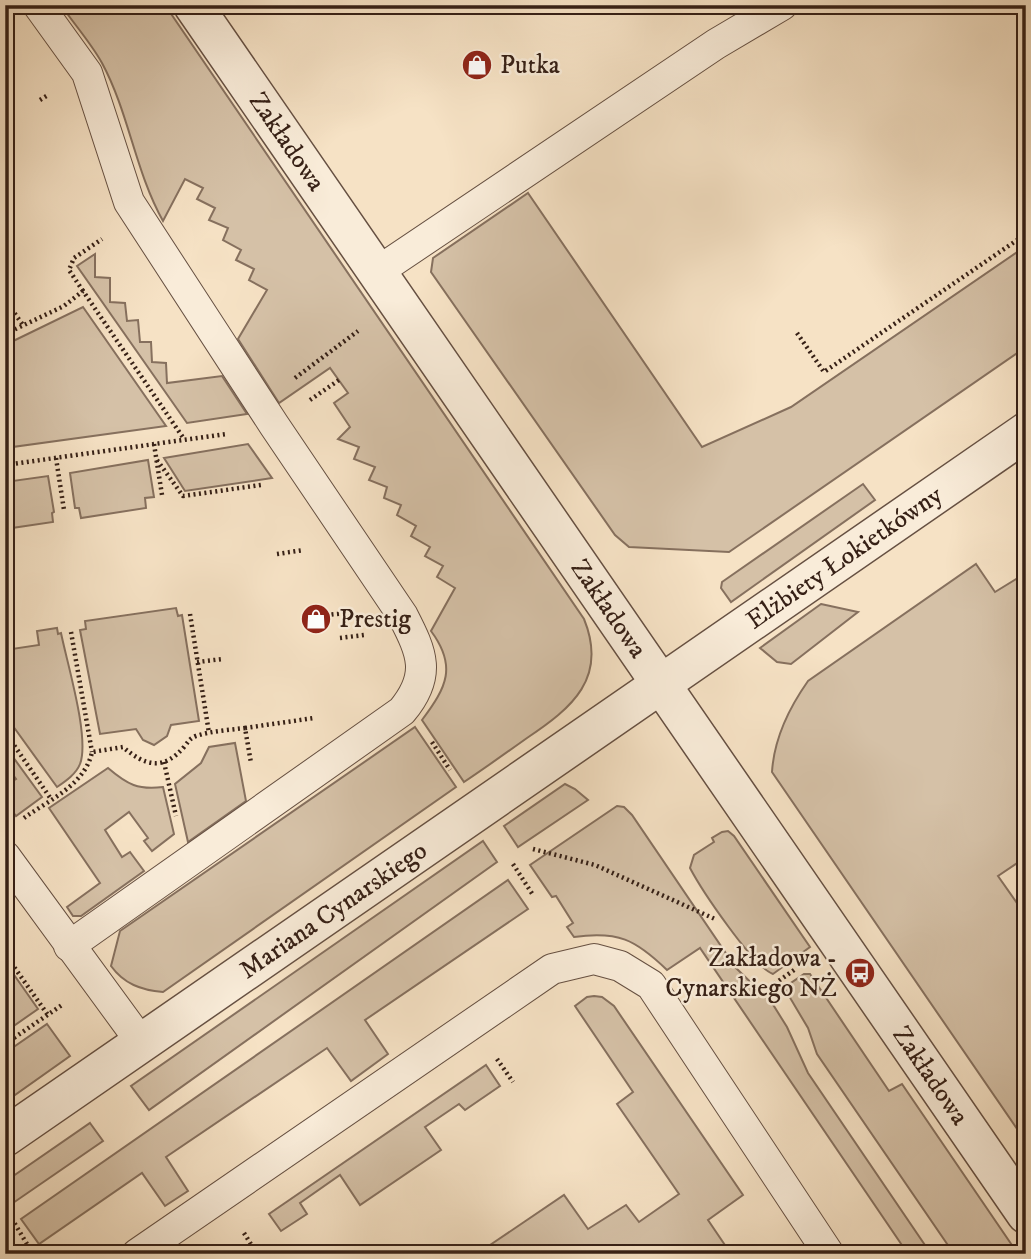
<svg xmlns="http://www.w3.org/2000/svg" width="1031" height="1259" font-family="'IM FELL DW Pica',serif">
  <rect width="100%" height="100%" fill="#f6e2c5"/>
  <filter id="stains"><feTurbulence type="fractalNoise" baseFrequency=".00286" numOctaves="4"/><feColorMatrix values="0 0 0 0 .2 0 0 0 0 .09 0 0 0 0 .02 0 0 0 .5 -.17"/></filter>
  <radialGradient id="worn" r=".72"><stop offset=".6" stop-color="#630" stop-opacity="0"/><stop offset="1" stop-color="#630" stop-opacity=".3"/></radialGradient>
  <g fill="#d5c1a7" stroke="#86705e" stroke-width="2">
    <path d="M61,5H165L584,619C608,678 572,708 527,738C506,753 485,768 464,782L422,720C447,687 457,666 431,631L455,588L437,577L443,566L425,556L430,547L411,536L416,526L397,515L401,505L384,498L387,487L369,480L375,467L354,459L359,447L338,439L350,427L334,403L348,393L330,368L279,403L238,339L267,290L249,280L254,269L236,260L241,250L223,240L228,228L209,220L215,208L197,199L203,188L185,179L163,221C135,171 129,113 102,63C91,43 74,24 61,5Z"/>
    <path d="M528,193L702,447L791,407L1026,246V347L729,552L629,547L615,535L431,272L433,258Z"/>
    <path d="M95,254V277L110,278V302L125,303L127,321L138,320L140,342H151L152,362L166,363L167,383L222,376L247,414L187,423L77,266Z"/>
    <path d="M83,307L166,426L5,448V345Z"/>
    <path d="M248,444L272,478L185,491L164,458Z"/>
    <path d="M148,460L154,497L145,498L146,508L81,518L79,508H75L70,473Z"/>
    <path d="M48,476L54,512L52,513L53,522L5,529V482Z"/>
    <path d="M863,484L875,500L731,602L721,588L722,582Z"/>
    <path d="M976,564L995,592L1026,573V857L998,876L1026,916V1142L772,772C774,739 789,708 808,681Z"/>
    <path d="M821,604L858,612L791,664L777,662L760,648Z"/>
    <path d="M176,608L178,616L182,615L199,721L171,725L167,736L154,745L143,740L136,729L100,734L80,630L86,629L85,621Z"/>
    <path d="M57,628L58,634L61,633C67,663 90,738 80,764C76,774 66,781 57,787L5,715V650L39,645L37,631Z"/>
    <path d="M415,727L456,787L163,992C141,990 124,984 111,966L120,931Z"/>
    <path d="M235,743L246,801L188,842L175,784L201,763L209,747Z"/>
    <path d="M5,746L42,797L16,816L5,801V786L16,779L5,764Z"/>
    <path d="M108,768C128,785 138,790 163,787L174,834L152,851L144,841L148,838L129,812L105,830L122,857L130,852L144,871L81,916H73L67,907L100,883L49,808Z"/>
    <path d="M565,784L575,789L588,800L518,847L504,826Z"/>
    <path d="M617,806L624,807L632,815L736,968L772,1003L787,1027L808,1073L931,1254H908L700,948L667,970C635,939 618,931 574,937L567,927L573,923L556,896L552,897L530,865Z"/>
    <path d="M728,831L734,836L810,947L773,974C753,967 701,889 690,868L694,855L714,842L712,838L722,832Z"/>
    <path d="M483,841L497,862L149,1110L131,1086Z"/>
    <path d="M508,880L528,909L365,1020L388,1054L351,1081L327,1048L166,1157L188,1191L165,1206L142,1173L39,1244L21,1219Z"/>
    <path d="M5,962L38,1009L5,1032Z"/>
    <path d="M804,974H810L889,1091L902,1084L1018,1254H954L817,1054L808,1028L786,991L788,985Z"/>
    <path d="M594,996L602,997L614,1006L743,1195L708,1220L731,1254H495L490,1245L564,1195L588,1229L626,1205L639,1222L679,1194L617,1104L633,1092L575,1006L587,997Z"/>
    <path d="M47,1024L70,1056L5,1102V1053Z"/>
    <path d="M486,1065L500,1086L465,1110L459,1104L425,1127L441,1150L360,1205L340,1175L300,1203L307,1214L281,1231L269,1214Z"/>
    <path d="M90,1123L103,1141L13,1203L5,1193L6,1181Z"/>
  </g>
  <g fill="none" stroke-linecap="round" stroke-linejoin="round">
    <g stroke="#665042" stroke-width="32">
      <g id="service">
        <path d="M38,5L87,73L129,202L274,425L403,616C422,653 432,675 402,711L69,946"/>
        <path d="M377,272L716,44L782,5"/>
        <path d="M5,856L141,1042"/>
        <path d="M137,1254L552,969L594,959L620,966L651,985L829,1254"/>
      </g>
    </g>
    <g stroke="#665042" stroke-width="41">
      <g id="minor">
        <path id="s1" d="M5,1137L1026,432"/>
      </g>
    </g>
    <g stroke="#665042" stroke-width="41">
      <g id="tertiary">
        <path id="s2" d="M193,5L1026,1214"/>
      </g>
    </g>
    <g stroke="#362016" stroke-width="4.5" stroke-dasharray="2 3.5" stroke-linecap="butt">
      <path d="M5,45L14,58"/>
      <path d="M40,100L48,95"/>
      <path d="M83,291L69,270L74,258L102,239"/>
      <path d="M5,300L23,325"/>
      <path d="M797,333L824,372L1026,234"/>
      <path d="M5,334L64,306L83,291L184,439"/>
      <path d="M295,378L358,331"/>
      <path d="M310,400L339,380"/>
      <path d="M154,444L162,495"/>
      <path d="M56,458L64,510"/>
      <path d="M157,460L183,496L261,485"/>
      <path d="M5,465L226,434"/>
      <path d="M277,554L304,550"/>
      <path d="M190,614L209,733"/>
      <path d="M326,615L349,613"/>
      <path d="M71,632L92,752"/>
      <path d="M340,638L364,635"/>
      <path d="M197,662L223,659"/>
      <path d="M245,728L314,718"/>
      <path d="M5,732L51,799"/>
      <path d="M432,742L450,770"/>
      <path d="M164,762L176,816"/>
      <path d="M24,818C49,800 85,785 92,752L123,747C145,766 163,771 184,747C188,742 190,738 196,736C211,731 229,730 245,728L251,763"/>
      <path d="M533,849L595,865L715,919"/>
      <path d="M513,864L533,895"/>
      <path d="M5,954L48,1015"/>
      <path d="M770,987L797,968"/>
      <path d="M5,1044L62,1005"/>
      <path d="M497,1059L513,1082"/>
      <path d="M9,1214L33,1254"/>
      <path d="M244,1233L257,1254"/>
    </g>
    <use href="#service" stroke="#f9ecd9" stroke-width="30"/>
    <use href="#minor" stroke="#f9ecd9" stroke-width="38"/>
    <use href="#tertiary" stroke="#f9ecd9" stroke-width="38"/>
  </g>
  <defs>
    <g id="shop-disc" transform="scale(1.575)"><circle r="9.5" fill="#8f2418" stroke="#f9ecd9"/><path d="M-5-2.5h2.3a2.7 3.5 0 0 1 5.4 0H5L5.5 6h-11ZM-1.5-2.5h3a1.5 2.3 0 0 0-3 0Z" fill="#fff"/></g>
    <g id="bus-disc" transform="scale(1.575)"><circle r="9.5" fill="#8f2418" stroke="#f9ecd9"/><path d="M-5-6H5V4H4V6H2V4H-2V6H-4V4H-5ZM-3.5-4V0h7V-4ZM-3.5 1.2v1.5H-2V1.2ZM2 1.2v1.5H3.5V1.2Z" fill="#fff"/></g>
  </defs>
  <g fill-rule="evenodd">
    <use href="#shop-disc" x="477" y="65"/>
    <use href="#shop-disc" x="316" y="619"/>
    <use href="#bus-disc" x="860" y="973"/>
  </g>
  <g text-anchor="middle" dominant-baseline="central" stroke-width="5" stroke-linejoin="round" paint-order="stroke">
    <g font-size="26" fill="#362016" stroke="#f9ecd9" text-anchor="start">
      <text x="500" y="65">Putka</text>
      <text x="339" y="619">Prestig</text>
      <text x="837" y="958" text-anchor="end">Zakładowa -<tspan x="837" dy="30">Cynarskiego NŻ</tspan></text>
    </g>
    <g font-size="26" fill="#362016" stroke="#f9ecd9">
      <text stroke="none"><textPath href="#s2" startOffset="166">Zakładowa</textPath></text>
      <text stroke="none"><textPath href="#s1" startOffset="1020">Elżbiety Łokietkówny</textPath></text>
      <text stroke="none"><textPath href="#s2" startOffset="733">Zakładowa</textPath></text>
      <text stroke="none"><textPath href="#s1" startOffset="399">Mariana Cynarskiego</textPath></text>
      <text stroke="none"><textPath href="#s2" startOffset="1300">Zakładowa</textPath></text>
    </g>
  </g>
  <rect width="1031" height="1259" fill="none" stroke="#f6e2c5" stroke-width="28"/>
  <rect x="7" y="7" width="1017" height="1245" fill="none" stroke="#362016" stroke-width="3.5"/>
  <rect x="14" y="14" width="1003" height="1231" fill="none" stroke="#362016" stroke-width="2"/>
  <rect width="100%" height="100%" filter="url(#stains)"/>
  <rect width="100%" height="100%" fill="url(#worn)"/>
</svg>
